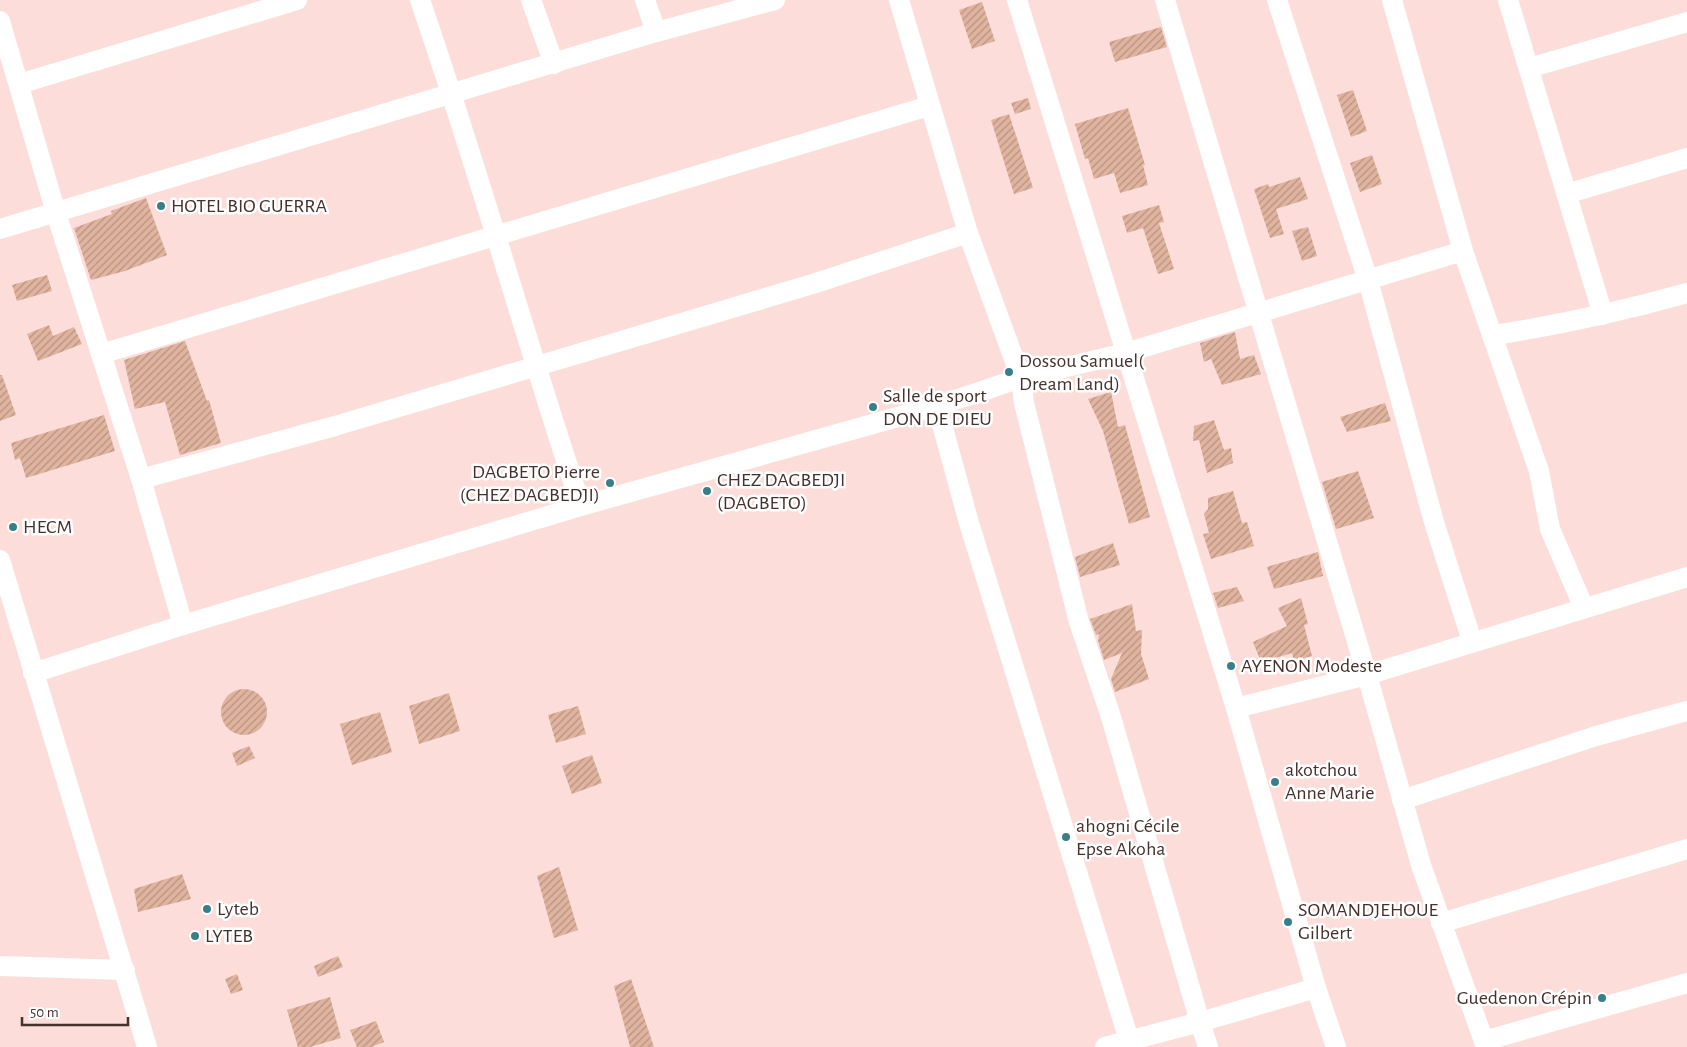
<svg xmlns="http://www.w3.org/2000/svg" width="1687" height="1047" font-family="'Alegreya Sans',sans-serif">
  <defs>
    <pattern id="building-hatch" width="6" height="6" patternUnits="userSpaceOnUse" patternTransform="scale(1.25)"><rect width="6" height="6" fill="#e0b49f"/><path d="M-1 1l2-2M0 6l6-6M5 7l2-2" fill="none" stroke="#b79382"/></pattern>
  </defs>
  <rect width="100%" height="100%" fill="#fcddd9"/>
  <g fill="url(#building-hatch)">
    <path d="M982,2L995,41L972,49L959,10Z"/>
    <path d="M1161,27L1167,47L1115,62L1109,42Z"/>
    <path d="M1353,90L1367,131L1351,137L1337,95Z"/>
    <path d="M1028,98L1031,109L1015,114L1011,103Z"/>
    <path d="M1128,108L1145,165H1143L1148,185L1120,193L1114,173L1094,179L1088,158L1085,159L1075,124Z"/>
    <path d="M1009,114L1033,188L1014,194L991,120Z"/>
    <path d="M1372,155L1382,184L1360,192L1350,163Z"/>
    <path d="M1300,177L1308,199L1276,209L1284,234L1270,238L1254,189L1268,184L1269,187Z"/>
    <path d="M146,198L167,255L125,271L91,280L74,228L112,214L111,211Z"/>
    <path d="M1159,205L1164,222L1159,223L1174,269L1158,274L1143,228L1127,233L1122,216Z"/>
    <path d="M1308,227L1317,256L1302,261L1292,231Z"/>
    <path d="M47,275L52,291L17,301L12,285Z"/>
    <path d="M49,325L53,336L74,327L82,344L38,361L27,334Z"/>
    <path d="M1235,332L1240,359L1254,355L1261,374L1222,385L1211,359L1204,362L1200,343Z"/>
    <path d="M185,341L207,401L209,400L221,443L180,455L165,402L135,409L124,360Z"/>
    <path d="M0,375H2L16,415L0,421Z"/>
    <path d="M1111,392L1118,427L1125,425L1150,517L1129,524L1103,431L1088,399Z"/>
    <path d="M1385,403L1391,421L1347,432L1340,417Z"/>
    <path d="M104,415L115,451L26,478L20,458L15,460L11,443Z"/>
    <path d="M1214,420L1224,450L1231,448L1233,463L1207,473L1199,440L1193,441L1194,426Z"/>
    <path d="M1358,471L1374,518L1336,529L1322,482Z"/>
    <path d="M1233,491L1242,523L1247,522L1254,546L1211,559L1203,534L1209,533L1204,514L1208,509V498Z"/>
    <path d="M1113,543L1120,565L1080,577L1075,557Z"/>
    <path d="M1318,552L1323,576L1274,589L1267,567Z"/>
    <path d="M1237,587L1244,601L1218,608L1213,593Z"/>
    <path d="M1301,598L1308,624L1304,625L1312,656L1294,661L1292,653L1261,662L1253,642L1287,626L1278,608Z"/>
    <path d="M1132,604L1136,631L1142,630L1141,654L1149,679L1115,692L1111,679L1122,653L1104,660L1098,641L1099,634L1096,635L1090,619Z"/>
    <circle cx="244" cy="712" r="23"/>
    <path d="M449,693L460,731L419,744L409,706Z"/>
    <path d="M578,706L586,734L556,743L548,715Z"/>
    <path d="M380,712L392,752L352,765L340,724Z"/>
    <path d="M249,746L255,758L237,766L232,753Z"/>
    <path d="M592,755L602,783L572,794L562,766Z"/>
    <path d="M559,867L578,930L554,938L537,876Z"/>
    <path d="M182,874L191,899L138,912L134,889Z"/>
    <path d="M338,956L343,967L318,977L314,966Z"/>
    <path d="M237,974L243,990L231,994L225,979Z"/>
    <path d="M631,979L654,1047H630L614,986Z"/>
    <path d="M330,997L341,1038L310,1047H298L287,1010Z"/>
    <path d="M376,1021L384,1042L371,1047H357L350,1030Z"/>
  </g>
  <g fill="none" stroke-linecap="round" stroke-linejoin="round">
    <g stroke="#fff" stroke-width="20">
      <path d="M420,0C478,168 525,338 581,506"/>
      <path d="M531,0L554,64"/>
      <path d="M645,0L656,32"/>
      <path d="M899,0L968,233L1021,378L1024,403L1079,622L1111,717L1200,1022L1105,1047"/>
      <path d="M1017,0L1236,708L1316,988L1336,1047"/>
      <path d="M1165,0L1367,675L1421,865L1486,1047"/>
      <path d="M1277,0L1368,280L1434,522L1472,641"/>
      <path d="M1508,0L1603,315"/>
      <path d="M0,21L56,213L141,479L183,625"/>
      <path d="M1529,68L1687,22"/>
      <path d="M19,84L297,0"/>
      <path d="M1566,194L1687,158"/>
      <path d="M0,229L656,32L775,0"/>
      <path d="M1463,251L1539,471L1550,529L1584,608"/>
      <path d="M1494,335C1559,325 1623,311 1687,293"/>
      <path d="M101,354L929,106"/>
      <path d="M937,406L969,523L1129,1040"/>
      <path d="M141,479L335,426L816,283L968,233"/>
      <path d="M0,560L147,1047"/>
      <path d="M33,673L183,625L581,506L937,406L1021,378L1125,353L1463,251L1392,0"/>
      <path d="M1236,708L1367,675L1687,577"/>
      <path d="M1402,800L1596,736L1687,711"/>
      <path d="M1441,923L1687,849"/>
      <path d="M0,966L125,970"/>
      <path d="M1484,1041L1687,983"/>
      <path d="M1208,1047L1200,1022L1316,988"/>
    </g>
  </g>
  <g fill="#388089" stroke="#fff" stroke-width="2">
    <circle cx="161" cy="206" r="5"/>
    <circle cx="1009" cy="372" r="5"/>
    <circle cx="873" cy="407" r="5"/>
    <circle cx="610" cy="483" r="5"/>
    <circle cx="707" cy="491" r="5"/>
    <circle cx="13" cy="527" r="5"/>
    <circle cx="1231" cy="666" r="5"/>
    <circle cx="1275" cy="782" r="5"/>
    <circle cx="1066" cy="837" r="5"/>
    <circle cx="207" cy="909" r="5"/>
    <circle cx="1288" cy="922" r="5"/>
    <circle cx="195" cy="936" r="5"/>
    <circle cx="1602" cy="998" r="5"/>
  </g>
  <g text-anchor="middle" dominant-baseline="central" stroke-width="5" stroke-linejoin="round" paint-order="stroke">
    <g font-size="20" fill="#46312f" stroke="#fff" text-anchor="start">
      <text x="171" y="206">HOTEL BIO GUERRA</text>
      <text x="1019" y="361">Dossou Samuel(<tspan x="1019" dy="23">Dream Land)</tspan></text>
      <text x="883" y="396">Salle de sport<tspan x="883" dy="23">DON DE DIEU</tspan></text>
      <text x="600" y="472" text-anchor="end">DAGBETO Pierre<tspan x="600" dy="23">(CHEZ DAGBEDJI)</tspan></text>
      <text x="717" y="480">CHEZ DAGBEDJI<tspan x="717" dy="23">(DAGBETO)</tspan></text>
      <text x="23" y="527">HECM</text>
      <text x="1241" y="666">AYENON Modeste</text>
      <text x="1285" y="770">akotchou<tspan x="1285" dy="23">Anne Marie</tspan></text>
      <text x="1076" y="826">ahogni Cécile<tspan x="1076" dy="23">Epse Akoha</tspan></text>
      <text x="217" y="909">Lyteb</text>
      <text x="1298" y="910">SOMANDJEHOUE<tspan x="1298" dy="23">Gilbert</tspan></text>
      <text x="205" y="936">LYTEB</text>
      <text x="1592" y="998" text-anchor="end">Guedenon Crépin</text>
    </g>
  </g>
  <path d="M22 1017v8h106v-8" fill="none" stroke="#46312f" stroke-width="2.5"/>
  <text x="30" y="1017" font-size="15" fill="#46312f" stroke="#ffffff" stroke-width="4" paint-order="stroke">50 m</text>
</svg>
